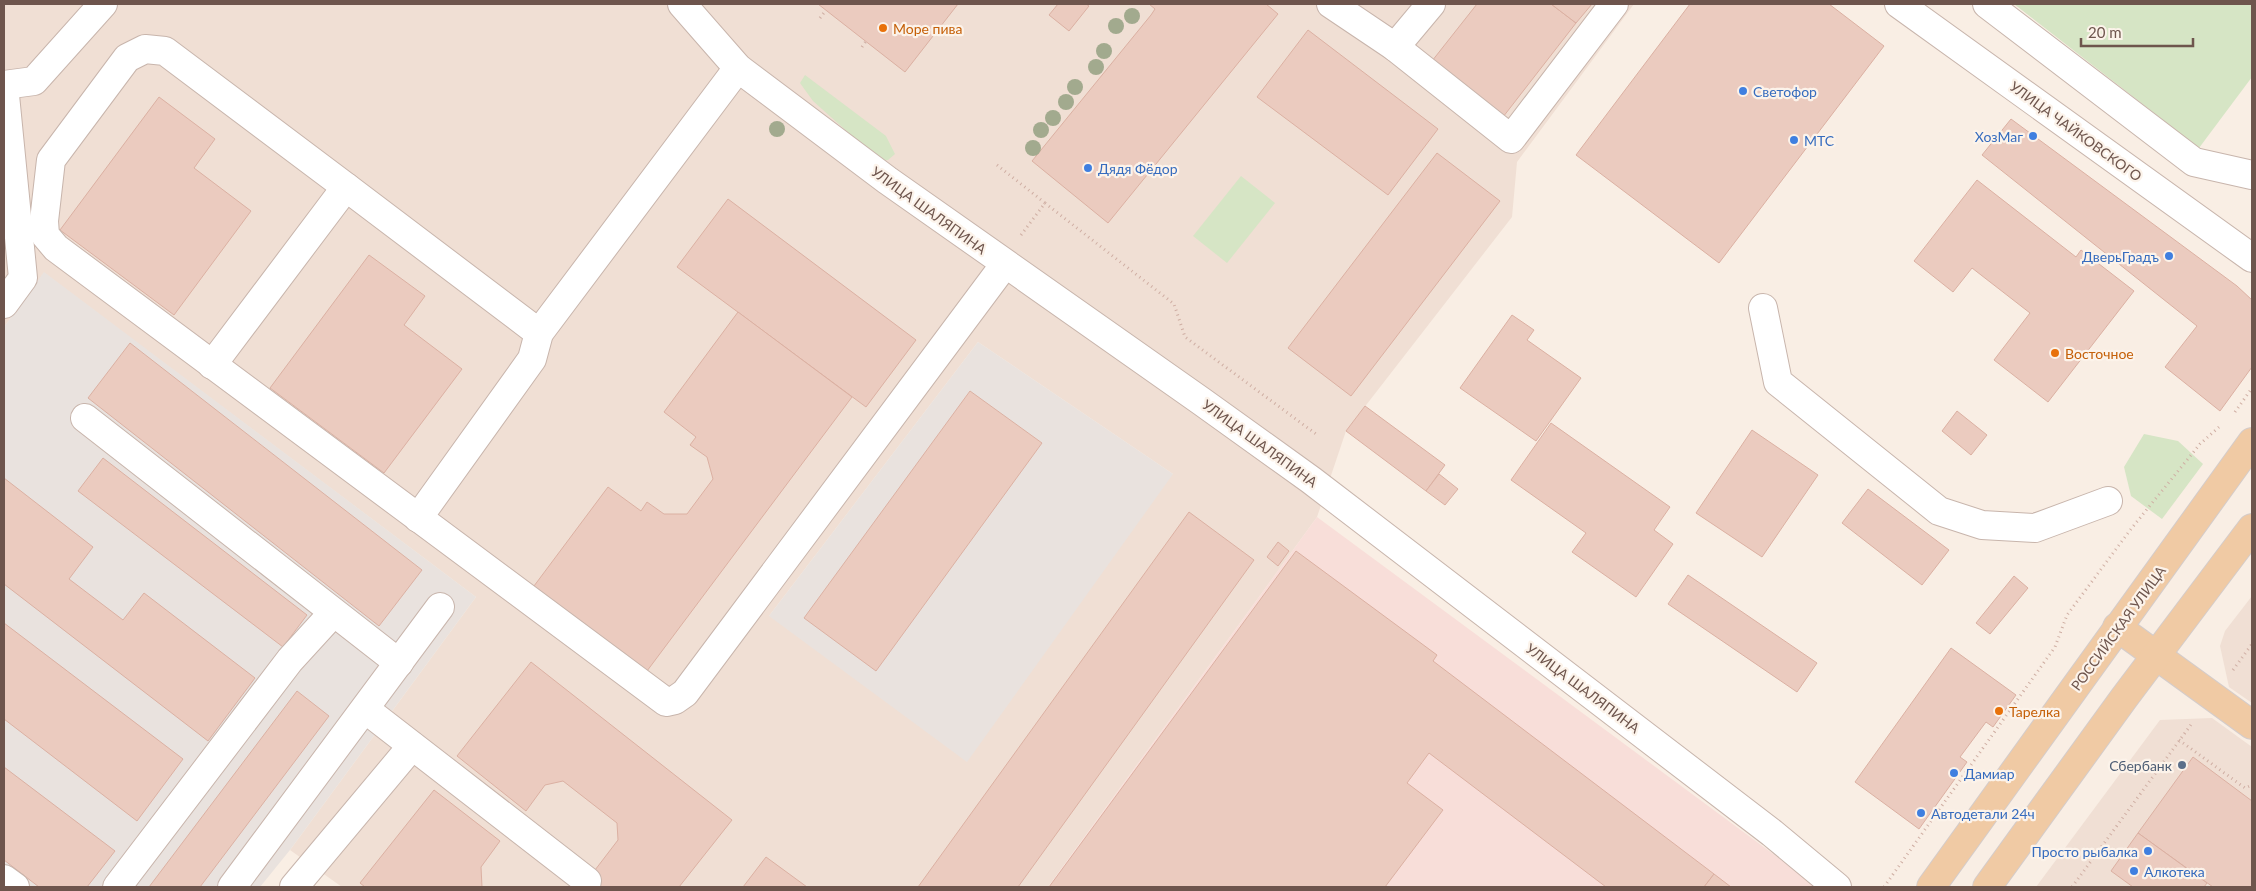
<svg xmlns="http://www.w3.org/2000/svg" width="2256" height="891" font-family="Lato,sans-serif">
  <rect width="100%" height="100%" fill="#f9eee4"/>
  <g fill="#f0dfd4" fill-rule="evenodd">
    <path d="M4,4H1634L1517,162L1512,217L1346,431L1317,517L1048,887H342L290,850L476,597L44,273L4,327ZM978,342L1173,474L769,616Z"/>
    <path d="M2252,596V703L2229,687L2220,646L2225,631Z"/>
    <path d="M2212,718L2252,747V887H2036L2160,720Z"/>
  </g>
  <path fill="#f8ded9" d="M1317,517L1818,887H1048Z"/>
  <g fill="#e9e2de">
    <path d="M44,272L476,597L290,850L260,887H4V327Z"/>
    <path d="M978,342L1173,474L967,762L769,616Z"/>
  </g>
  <g fill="#d6e5c5">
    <path d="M2014,4H2252V77L2199,148Z"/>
    <path d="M805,75L886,136L895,154L888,160L880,161L813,101L800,83Z"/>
    <path d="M1241,176L1275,203L1227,263L1193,236Z"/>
    <path d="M2144,434L2178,441L2203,464L2162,519L2131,496L2124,467Z"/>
  </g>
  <g fill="#ebcbbf" stroke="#dbb0a2">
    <path d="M818,4H958L905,72Z"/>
    <path d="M1058,4H1086L1089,6L1069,31L1049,15Z"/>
    <path d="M1149,4H1266L1278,14L1108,223L1032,161L1151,15L1155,9Z"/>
    <path d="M1477,4H1551L1576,23L1503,117L1432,61Z"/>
    <path d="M1551,4H1592L1576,23Z"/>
    <path d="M1690,4H1829L1884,46L1719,263L1576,155Z"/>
    <path d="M1308,30L1438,129L1388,195L1257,97Z"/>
    <path d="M159,97L215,139L194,168L251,211L174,315L60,230Z"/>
    <path d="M2011,119L2237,286L2252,300V367L2220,411L2165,367L2197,326L1982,155Z"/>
    <path d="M1437,153L1500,201L1351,396L1288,348Z"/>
    <path d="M1977,180L2076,257L2081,250L2134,291L2048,402L1994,360L2030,313L1972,268L1953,292L1914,261Z"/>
    <path d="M728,199L916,340L866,407L677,267Z"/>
    <path d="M369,255L425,296L404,325L462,369L384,473L270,388Z"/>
    <path d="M738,312L852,397L644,675L531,590L608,487L641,511L647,502L664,514H687L713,479L707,457L690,445L696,437L664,412Z"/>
    <path d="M1512,315L1534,330L1527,340L1581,378L1536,441L1460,388Z"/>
    <path d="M130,343L422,570L379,626L88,398Z"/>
    <path d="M970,391L1042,443L876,671L804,618Z"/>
    <path d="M1365,406L1445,465L1426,491L1346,431Z"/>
    <path d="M1957,411L1987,435L1971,455L1942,431Z"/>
    <path d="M1551,423L1670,507L1654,530L1673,544L1636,597L1572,552L1586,533L1511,480Z"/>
    <path d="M1752,430L1818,475L1762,557L1696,513Z"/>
    <path d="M103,458L307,615L283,647L78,491Z"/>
    <path d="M1439,474L1458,489L1445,505L1426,491Z"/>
    <path d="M4,478L93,547L69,579L123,620L144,593L255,678L208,741L4,584Z"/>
    <path d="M1868,489L1949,550L1922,585L1842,523Z"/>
    <path d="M1189,512L1254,560L1018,887H918Z"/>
    <path d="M1278,542L1289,551L1278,566L1267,557Z"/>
    <path d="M1296,551L1437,655L1433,661L1714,874L1704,887H1606L1429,753L1407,783L1443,810L1385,887H1049Z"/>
    <path d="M1688,575L1817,663L1797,692L1668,604Z"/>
    <path d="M2014,576L2028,588L1990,634L1976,623Z"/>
    <path d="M4,623L183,759L137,821L4,719Z"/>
    <path d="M1951,648L2016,695L1993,727L1986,722L1960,757L1967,762L1919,829L1855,782Z"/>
    <path d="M531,662L732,820L679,887H582L618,840L617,823L563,781L545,785L526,811L457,756Z"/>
    <path d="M297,691L329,716L200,887H149Z"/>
    <path d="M2193,757L2252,801V887H2213L2138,833Z"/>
    <path d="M4,767L115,851L87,887H39L4,860Z"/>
    <path d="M434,790L500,841L481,867L482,887H365L360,883Z"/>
    <path d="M2138,833L2207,883L2204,887H2133L2111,871Z"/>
    <path d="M766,857L807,887H743Z"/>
    <path d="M1714,874L1731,887H1704Z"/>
  </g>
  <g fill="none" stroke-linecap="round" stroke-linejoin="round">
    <g stroke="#c8b5ac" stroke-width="30">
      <g id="minor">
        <path d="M682,4L738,68L887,180L1201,401L1311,480L1772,833L1837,887"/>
        <path d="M1331,4L1395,47L1511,139L1614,4"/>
        <path d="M1899,4L2252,258"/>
        <path d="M1987,4L2194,162L2252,175"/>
        <path d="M1395,47L1431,4"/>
        <path d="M4,85L34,81L103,4"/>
        <path d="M346,187L165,51L145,49L127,58L51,160L44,221L45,235L56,248L666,702L675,700L685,693L1005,264"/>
        <path d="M4,304L23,278L4,85"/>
        <path d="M1763,308L1778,382L1939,511L1982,525L2035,528L2108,501"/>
        <path d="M212,365L346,187L539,333"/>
        <path d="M85,418L399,663"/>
        <path d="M418,518L532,359L539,333L738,68"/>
        <path d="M365,709L587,881"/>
        <path d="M4,879L15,887"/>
        <path d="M117,887L290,660L333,613"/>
        <path d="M232,887L440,607"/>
        <path d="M294,887L412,746"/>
      </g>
    </g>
    <g stroke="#d4ccca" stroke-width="30">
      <g id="major">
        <path d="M2117,627L2252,725"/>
        <path d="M1931,887L2252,442"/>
        <path d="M1987,887L2124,698L2252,528"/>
      </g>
    </g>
    <g stroke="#cfaea3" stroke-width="3" stroke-dasharray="1 4" stroke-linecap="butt">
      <path d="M820,18L826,10"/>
      <path d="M862,47L866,41"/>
      <path d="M997,165L1045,203"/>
      <path d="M1021,235L1045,203L1174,304L1185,337L1316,434"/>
      <path d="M2235,412L2252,388"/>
      <path d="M2233,670L2252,644"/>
      <path d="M2179,740L2245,788L2252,785"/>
      <path d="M1884,887L2055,647L2067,615L2131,529L2200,444L2219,427"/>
      <path d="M2072,887L2193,722"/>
    </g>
    <use href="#minor" stroke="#fff" stroke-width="28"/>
    <use href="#major" stroke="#f0caa4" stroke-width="28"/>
  </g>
  <g fill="#a2aa8e">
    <circle cx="1132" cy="16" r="8"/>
    <circle cx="1116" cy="26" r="8"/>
    <circle cx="1104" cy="51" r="8"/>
    <circle cx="1096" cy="67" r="8"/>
    <circle cx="1075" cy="87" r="8"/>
    <circle cx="1066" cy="102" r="8"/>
    <circle cx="1053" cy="118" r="8"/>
    <circle cx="777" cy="129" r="8"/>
    <circle cx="1041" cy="130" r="8"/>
    <circle cx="1033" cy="148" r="8"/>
  </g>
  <g fill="#e8710a" stroke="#fcf3ea" stroke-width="2">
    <circle cx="883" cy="28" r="5"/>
    <circle cx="2055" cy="353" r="5"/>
    <circle cx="1999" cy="711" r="5"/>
  </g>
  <g fill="#3f7fe0" stroke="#fcf3ea" stroke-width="2">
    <circle cx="1743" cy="91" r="5"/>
    <circle cx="2033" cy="136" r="5"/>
    <circle cx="1794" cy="140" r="5"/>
    <circle cx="1088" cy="168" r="5"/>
    <circle cx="2169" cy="256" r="5"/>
    <circle cx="1954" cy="773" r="5"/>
    <circle cx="1921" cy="813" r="5"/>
    <circle cx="2148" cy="851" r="5"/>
    <circle cx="2134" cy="871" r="5"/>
  </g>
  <circle fill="#5c6f8a" stroke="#fcf3ea" stroke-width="2" cx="2182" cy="765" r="5"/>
  <g text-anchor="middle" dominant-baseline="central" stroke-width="4.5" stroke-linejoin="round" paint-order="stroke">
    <g font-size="14" fill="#c56008" stroke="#fcf3ea" text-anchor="start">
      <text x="893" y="28">Море пива</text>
      <text x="2065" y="353">Восточное</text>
      <text x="2009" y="711">Тарелка</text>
    </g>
    <g font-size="14" fill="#366cbe" stroke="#fcf3ea" text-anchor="start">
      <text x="1753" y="91">Светофор</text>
      <text x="2023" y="136" text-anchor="end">ХозМаг</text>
      <text x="1804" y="140">МТС</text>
      <text x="1098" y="168">Дядя Фёдор</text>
      <text x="2159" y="256" text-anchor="end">ДверьГрадъ</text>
      <text x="1964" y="773">Дамиар</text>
      <text x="1931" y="813">Автодетали 24ч</text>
      <text x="2138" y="851" text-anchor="end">Просто рыбалка</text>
      <text x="2144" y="871">Алкотека</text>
    </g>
    <g font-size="14" fill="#6e554d" stroke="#fcf3ea">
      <text transform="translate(2076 131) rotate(36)">УЛИЦА ЧАЙКОВСКОГО</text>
      <text transform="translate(929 210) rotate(36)">УЛИЦА ШАЛЯПИНА</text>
      <text transform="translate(1260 443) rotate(36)">УЛИЦА ШАЛЯПИНА</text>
      <text transform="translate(2118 628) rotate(-54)">РОССИЙСКАЯ УЛИЦА</text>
      <text transform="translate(1583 688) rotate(37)">УЛИЦА ШАЛЯПИНА</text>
    </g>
    <g font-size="14" fill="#4e5e75" stroke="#fcf3ea" text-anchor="end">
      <text x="2172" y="765">Сбербанк</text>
    </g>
  </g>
  <rect width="2256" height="891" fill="none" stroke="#6e554d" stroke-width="10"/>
  <path d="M2081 38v8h112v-8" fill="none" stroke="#6e554d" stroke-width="2.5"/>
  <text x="2088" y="38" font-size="15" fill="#6e554d" stroke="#fcf3ea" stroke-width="4" paint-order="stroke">20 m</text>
</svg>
